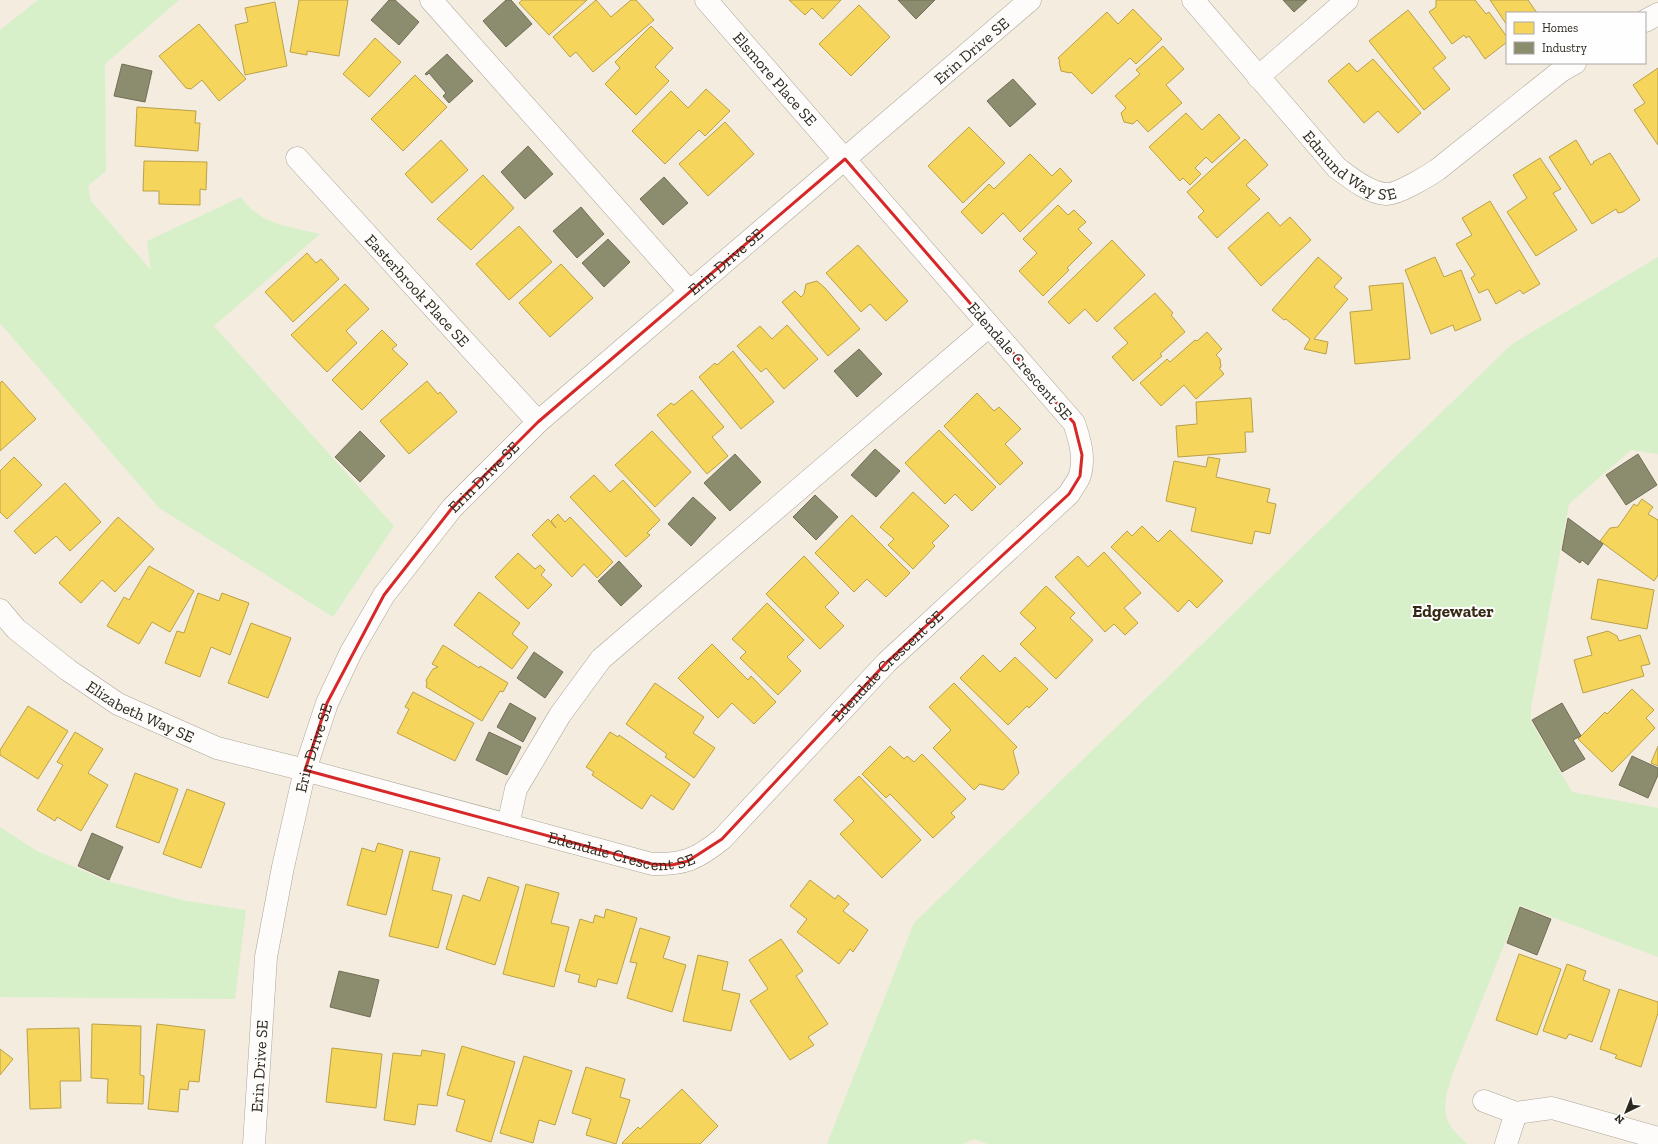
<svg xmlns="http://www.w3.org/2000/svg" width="1658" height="1144" font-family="'Zilla Slab',serif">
  <rect width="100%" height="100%" fill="#f4ecde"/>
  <g fill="#d7f0c9">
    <path d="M38,0H179L105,64L106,171L88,186L91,201L151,270L147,241L241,197C260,225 290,226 320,234L214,326L394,526L333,617L159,508L0,323V30Z"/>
    <path d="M1658,257V454L1631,450L1569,504L1531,708V722L1572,792L1658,808V957L1520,905L1452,1075C1447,1093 1440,1110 1451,1127C1455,1133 1462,1138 1467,1144H988L974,1139L963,1144H827L914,923L1512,344Z"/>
    <path d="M0,827L37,851L107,881L187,901L246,910L235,999L0,997Z"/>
  </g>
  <g fill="#f6d55c" stroke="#baa149">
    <path d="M299,0H348L339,56L307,51V55L290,52Z"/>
    <path d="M522,0H587L549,35L519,3Z"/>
    <path d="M596,0L611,17L631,0H636L654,20L593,72L576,52L570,57L553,37Z"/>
    <path d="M789,0H841L823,19L812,8L805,15Z"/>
    <path d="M1436,0H1475L1486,14L1489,12L1507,37V42L1485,59L1469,36L1466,38L1464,35L1452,44L1429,12L1436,7Z"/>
    <path d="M1490,0H1528L1537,13H1507V25Z"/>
    <path d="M275,2L287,66L245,75L235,25L248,22L245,8Z"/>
    <path d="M859,5L890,37L851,76L819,44Z"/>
    <path d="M1133,9L1162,39L1136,64L1130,58L1092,94L1071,72L1070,73L1061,71L1059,62L1060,61L1058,58L1107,12L1118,24Z"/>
    <path d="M1408,10L1446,58L1433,68L1450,89L1424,110L1369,41Z"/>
    <path d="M199,24L246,79L219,101L202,80L191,89L186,88L159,56Z"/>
    <path d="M651,26L673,48L655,67L669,81L636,115L605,84L620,68L615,62Z"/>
    <path d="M375,38L401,62L369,97L343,74Z"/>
    <path d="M1163,46L1184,69L1166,85L1182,103L1148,132L1137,120L1133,124L1124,122L1121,113L1126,108L1115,96L1140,74L1136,70Z"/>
    <path d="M1373,59L1421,113L1398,133L1378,111L1364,123L1328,81L1349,63L1357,72Z"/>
    <path d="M1658,68V145L1634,110L1645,103L1633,85Z"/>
    <path d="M415,75L447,107L403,151L371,119Z"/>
    <path d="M706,89L730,111L705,136L699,130L665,164L632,131L671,91L688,108Z"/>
    <path d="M137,107L196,111L195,123H200L198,151L135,146Z"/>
    <path d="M1186,113L1202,130L1219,114L1240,138L1212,163L1206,157L1195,168L1201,174L1190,185L1183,178L1180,181L1149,147Z"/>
    <path d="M725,122L754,154L708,196L679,164Z"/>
    <path d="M969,127L1005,163L963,203L928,166Z"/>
    <path d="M1245,139L1268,165L1246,185L1260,199L1217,238L1198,217L1204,211L1187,192Z"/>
    <path d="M441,140L468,170L432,203L405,174Z"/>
    <path d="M1576,140L1591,165L1594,163L1593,162L1610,153L1640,200L1623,212L1618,213L1616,209L1592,224L1549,157Z"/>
    <path d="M1030,154L1052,176L1060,168L1072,181L1020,232L1003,213L982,234L961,212L989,184L994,189Z"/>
    <path d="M1540,158L1561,189L1553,193L1577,230L1536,256L1507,212L1527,198L1513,175Z"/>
    <path d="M144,161L207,162L206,190L200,189V205L159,204V191H143Z"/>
    <path d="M483,175L514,208L471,250L437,219Z"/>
    <path d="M1490,201L1540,284L1523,294L1520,290L1496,304L1488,289L1479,293L1471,278L1475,275L1456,244L1472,235L1462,218Z"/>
    <path d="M1058,205L1068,215L1074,210L1086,222L1078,229L1092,243L1067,268L1069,270L1043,296L1019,271L1037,253L1023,239Z"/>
    <path d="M1268,212L1280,226L1290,217L1311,240L1261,286L1228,248Z"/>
    <path d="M519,226L552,262L509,300L476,264Z"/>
    <path d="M1112,240L1145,275L1097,322L1085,309L1069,324L1048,302Z"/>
    <path d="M858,245L908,301L886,321L870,304L861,312L826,273Z"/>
    <path d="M307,253L316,263L321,259L339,279L293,322L265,292Z"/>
    <path d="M1318,257L1342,278L1334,287L1348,299L1314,339L1328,342L1326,354L1304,349L1310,339L1286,319L1284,320L1272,310Z"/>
    <path d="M1435,257L1444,277L1461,270L1481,320L1455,331L1453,325L1431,334L1405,270Z"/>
    <path d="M561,264L593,298L550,337L519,303Z"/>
    <path d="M817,281L825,288L860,329L828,356L782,302L795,291L801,297L804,294L806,284Z"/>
    <path d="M1403,283L1410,359L1355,364L1350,312L1372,310L1369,286Z"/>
    <path d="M345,284L369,309L346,331L357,343L327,372L291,335Z"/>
    <path d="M1155,293L1173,313L1171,315L1185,332L1160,354L1162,356L1133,381L1112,357L1128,343L1114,328Z"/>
    <path d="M787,325L818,359L784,389L766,368L761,372L737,346L760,326L772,339Z"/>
    <path d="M382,330L397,345L392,349L408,364L362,410L332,380Z"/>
    <path d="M1207,332L1222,349L1216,355L1220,359L1221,367L1219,368L1224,374L1196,399L1184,385L1161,406L1140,383L1167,359L1170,362L1195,340L1197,341Z"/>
    <path d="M733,351L774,402L741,429L699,377L715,363L717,365Z"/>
    <path d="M2,381L36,419L0,451V383Z"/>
    <path d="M427,381L438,394L440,392L457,412L409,454L380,421Z"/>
    <path d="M692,390L724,427L712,437L728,456L707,474L657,415L671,403L674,405Z"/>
    <path d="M977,393L994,411L999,407L1021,429L1005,444L1023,463L1000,485L944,426Z"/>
    <path d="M1251,398L1253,432H1245L1246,452L1178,457L1176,426L1197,424L1196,402Z"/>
    <path d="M939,430L996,487L972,511L955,494L945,504L905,463Z"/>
    <path d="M652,431L691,472L655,507L615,465Z"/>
    <path d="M14,457L42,485L7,519L0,512V471Z"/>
    <path d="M1208,457L1220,459L1216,477L1270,489L1267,502L1276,504L1270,534L1255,531L1252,544L1191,531L1196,508L1166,501L1174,461L1206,467Z"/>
    <path d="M594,475L610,492L623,480L660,520L647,533L650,535L626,557L570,497Z"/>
    <path d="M65,483L101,522L70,551L56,536L35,554L14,531Z"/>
    <path d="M913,492L949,526L932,543L935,546L913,569L888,545L894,539L880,527Z"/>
    <path d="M1642,499L1653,507L1648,514L1658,520V575L1654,581L1600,541L1610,528L1618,527L1634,504L1637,506Z"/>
    <path d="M558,514L565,522L570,517L613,562L597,578L584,564L572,577L532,535L548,519L556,528L551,521Z"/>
    <path d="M852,515L910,573L886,597L867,579L854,592L815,553Z"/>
    <path d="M118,517L154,549L115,592L102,580L81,603L59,583Z"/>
    <path d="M1142,526L1158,542L1170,530L1223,581L1197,608L1189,600L1178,612L1111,547L1127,531L1132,536Z"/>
    <path d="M1104,552L1141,593L1124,608L1138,623L1125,635L1114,624L1105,632L1055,577L1078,556L1088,567Z"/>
    <path d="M518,553L535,569L540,565L545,570L541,575L552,585L528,609L495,577Z"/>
    <path d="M804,556L839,593L825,607L844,626L820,649L766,594Z"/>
    <path d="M149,566L194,591L170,632L152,622L139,644L107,626L124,597L129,600Z"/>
    <path d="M1598,579L1654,590L1647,629L1591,619Z"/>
    <path d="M1046,586L1075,613L1070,618L1093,640L1056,679L1020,644L1036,628L1020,613Z"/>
    <path d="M479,592L520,623L512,634L528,647L512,669L454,625Z"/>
    <path d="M198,593L219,601L222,593L249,603L230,655L211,647L200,677L165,663L177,631L184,633Z"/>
    <path d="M767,603L804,640L787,657L801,671L778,695L740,658L746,652L732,639Z"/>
    <path d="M251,623L291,638L268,698L228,683Z"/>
    <path d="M1608,631L1617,636L1619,641L1640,635L1650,664L1641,666L1644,676L1583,693L1574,660L1592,655L1587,637Z"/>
    <path d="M712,644L748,680L751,676L776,702L754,724L732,703L718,718L678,678Z"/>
    <path d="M443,645L479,668L480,666L508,683L503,692L500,691L482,721L426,687L427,684L426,680L433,669L438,667L432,664Z"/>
    <path d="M983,655L1000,672L1015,657L1048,689L1029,708L1027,706L1008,725L960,678Z"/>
    <path d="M655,683L704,717L693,733L715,748L694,778L665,757L667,754L626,724Z"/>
    <path d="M954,683L1017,747L1013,751L1019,773L1003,790L980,784L974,790L933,748L951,730L929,707Z"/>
    <path d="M1632,689L1654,710L1646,718L1655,728L1612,772L1578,739L1605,712L1607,714Z"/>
    <path d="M413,692L474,723L455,761L397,733L409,709L405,707Z"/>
    <path d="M28,706L68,731L38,779L0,755V750Z"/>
    <path d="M75,732L103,749L88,773L108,785L81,831L57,817L55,821L37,810L63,765L57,762Z"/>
    <path d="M610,732L618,737L619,735L690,784L673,810L651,795L642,809L592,775L594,772L586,767Z"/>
    <path d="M890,746L904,759L907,756L914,762L922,754L966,799L951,813L955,817L933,838L890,794L886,798L862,774Z"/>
    <path d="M1658,746V766L1651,763Z"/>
    <path d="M135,773L178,789L159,843L116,827Z"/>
    <path d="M859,776L921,840L882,878L840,834L854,821L834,800Z"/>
    <path d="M187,789L225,803L201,868L163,854Z"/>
    <path d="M378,843L403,850L386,915L347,905L362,848L375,852Z"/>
    <path d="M410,851L440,858L432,890L452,895L438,948L389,936Z"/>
    <path d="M488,877L519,887L495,965L446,949L463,895L480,901Z"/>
    <path d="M810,880L835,899L838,895L849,904L843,911L868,930L853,952L850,949L839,964L797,932L807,919L790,906Z"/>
    <path d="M526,884L559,893L551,923L569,927L554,987L503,974Z"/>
    <path d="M606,909L637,918L617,984L598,979L596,987L578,982L580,975L565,971L580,919L593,923L595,915L604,918Z"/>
    <path d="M640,928L670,937L663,958L686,965L672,1012L627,998L637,963L630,962Z"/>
    <path d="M781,939L803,971L796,976L828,1024L808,1037L814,1045L790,1060L750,1001L768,989L749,960Z"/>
    <path d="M1519,954L1561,969L1537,1035L1496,1020Z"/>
    <path d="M698,955L728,962L722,990L740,994L731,1031L683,1021Z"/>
    <path d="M1567,964L1586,971L1583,980L1610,990L1592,1042L1569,1034L1566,1039L1543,1031Z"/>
    <path d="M1619,989L1658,1002V1013L1641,1067L1615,1058L1617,1055L1600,1049Z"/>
    <path d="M92,1024L141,1026L140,1075L144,1076L143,1104L107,1103L108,1079L91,1078Z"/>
    <path d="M157,1024L205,1030L199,1082L189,1081L188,1090L180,1089L178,1112L148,1109Z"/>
    <path d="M79,1028L81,1081H60L61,1108L30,1109L27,1029Z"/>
    <path d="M462,1046L515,1062L491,1142L456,1131L465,1100L447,1095Z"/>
    <path d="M332,1048L382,1054L376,1108L326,1102Z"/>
    <path d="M0,1049L13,1059L0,1075Z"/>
    <path d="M422,1050L445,1054L437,1106L418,1104L415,1125L384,1120L393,1053L421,1056Z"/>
    <path d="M524,1056L572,1071L555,1125L539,1120L533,1143L500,1133Z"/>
    <path d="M586,1067L625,1079L620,1097L630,1100L616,1144L586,1135L591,1119L572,1113Z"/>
    <path d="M682,1089L718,1126L700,1144H623L622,1143L638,1127L640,1129Z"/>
  </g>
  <g fill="#8c8c6e" stroke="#706e56">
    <path d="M389,0H395L419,22L399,45L371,20Z"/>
    <path d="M506,0H511L532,24L506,47L483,21Z"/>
    <path d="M898,0H935L916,19Z"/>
    <path d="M1283,0H1307L1294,12Z"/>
    <path d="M447,54L473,81L449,103L443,96L446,93L429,73L427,75L425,74Z"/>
    <path d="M122,64L152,71L145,102L114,96Z"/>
    <path d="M1013,79L1036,104L1010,127L987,101Z"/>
    <path d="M528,146L553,174L525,199L501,172Z"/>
    <path d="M664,177L688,203L663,225L640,199Z"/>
    <path d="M581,207L604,234L577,258L553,231Z"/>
    <path d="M608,239L630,262L604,287L582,263Z"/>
    <path d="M859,349L882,374L857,397L834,371Z"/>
    <path d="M360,431L385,456L360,482L335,457Z"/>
    <path d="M875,449L900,471L876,497L851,475Z"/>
    <path d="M735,454L761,482L730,511L704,483Z"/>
    <path d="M1638,454L1657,485L1626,505L1606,475Z"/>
    <path d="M815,495L838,517L816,540L793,517Z"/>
    <path d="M693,497L716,518L691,546L668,524Z"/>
    <path d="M1568,518L1603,544L1588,565L1582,560L1580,563L1562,550Z"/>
    <path d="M619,561L642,586L621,606L598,581Z"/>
    <path d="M534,652L563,672L545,698L517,678Z"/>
    <path d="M510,703L536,718L523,742L497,727Z"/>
    <path d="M1562,703L1581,736L1573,740L1585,759L1562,772L1532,720Z"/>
    <path d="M489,732L521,747L507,775L476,760Z"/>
    <path d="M1632,756L1658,768V775L1648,798L1619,785Z"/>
    <path d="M92,833L123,847L109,880L78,866Z"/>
    <path d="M1520,907L1551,919L1537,955L1507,943Z"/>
    <path d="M339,971L379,980L370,1017L330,1007Z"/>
  </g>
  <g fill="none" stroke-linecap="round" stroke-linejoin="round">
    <g stroke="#aba59a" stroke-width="23">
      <g id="minor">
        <path d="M431,0L690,292"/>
        <path id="s1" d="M1193,0L1337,168C1351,178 1369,193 1386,194C1397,195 1428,176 1437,170L1561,71L1575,63"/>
        <path d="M1645,21L1658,14"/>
        <path d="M1258,77L1347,0"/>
        <path id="s2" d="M297,158L538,422"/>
        <path id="s3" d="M0,610L16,629L68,670L118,704L217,748L305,770L652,864C684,865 697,859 722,839L887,662L1069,494C1072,488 1078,482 1080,475C1085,458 1080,440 1074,423L706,0"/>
        <path d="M508,825L516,789L560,715L601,659L989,326"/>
        <path d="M1484,1101L1516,1113"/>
        <path id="s4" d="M254,1144L266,957L283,867L305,770L327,703L351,652L384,595L452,508L538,422L1030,0"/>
        <path d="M1506,1144L1516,1113L1552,1108L1658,1138"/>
      </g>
    </g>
    <use href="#minor" stroke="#fdfcfa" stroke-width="22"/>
  </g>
  <path fill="none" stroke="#d62828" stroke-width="3" stroke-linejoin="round" d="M845,159L1074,423L1082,455L1080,476L1069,494L887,662L722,839L688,861L672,865L652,864L305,770L327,703L384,595L452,508L538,422Z"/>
  <g text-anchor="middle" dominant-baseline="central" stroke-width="4" stroke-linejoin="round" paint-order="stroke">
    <g font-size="16" fill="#2d281e" stroke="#fefefe">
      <text stroke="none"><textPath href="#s4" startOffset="1374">Erin Drive SE</textPath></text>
      <text transform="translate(775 79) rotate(49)">Elsmore Place SE</text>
      <text stroke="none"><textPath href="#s1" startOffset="231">Edmund Way SE</textPath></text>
      <text stroke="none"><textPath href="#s4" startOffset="1050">Erin Drive SE</textPath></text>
      <text stroke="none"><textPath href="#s2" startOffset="179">Easterbrook Place SE</textPath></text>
      <text transform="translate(1020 361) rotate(49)">Edendale Crescent SE</text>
      <text stroke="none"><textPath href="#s4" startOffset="726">Erin Drive SE</textPath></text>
      <text stroke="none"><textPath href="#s3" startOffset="1026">Edendale Crescent SE</textPath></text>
      <text stroke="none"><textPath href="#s3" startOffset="175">Elizabeth Way SE</textPath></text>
      <text stroke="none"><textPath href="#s4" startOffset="402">Erin Drive SE</textPath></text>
      <text stroke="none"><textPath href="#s3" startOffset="678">Edendale Crescent SE</textPath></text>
      <text stroke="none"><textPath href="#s4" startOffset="78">Erin Drive SE</textPath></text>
    </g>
    <g font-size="17" font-weight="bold" fill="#352913" stroke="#fefefe">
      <text x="1453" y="611">Edgewater</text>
    </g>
  </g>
  <rect x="1506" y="12" width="140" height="52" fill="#fefefe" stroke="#aaa8a4"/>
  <rect x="1514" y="22" width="20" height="12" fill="#f6d55c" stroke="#aaa8a4"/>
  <text x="1542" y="32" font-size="12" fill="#2d281e">Homes</text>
  <rect x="1514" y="42" width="20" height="12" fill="#8c8c6e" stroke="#aaa8a4"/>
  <text x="1542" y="52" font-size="12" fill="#2d281e">Industry</text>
  <g transform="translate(1626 1112) rotate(223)" stroke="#fefefe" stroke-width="3" paint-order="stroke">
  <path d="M0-3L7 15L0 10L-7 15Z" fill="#2d281e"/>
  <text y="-6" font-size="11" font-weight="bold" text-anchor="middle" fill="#2d281e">N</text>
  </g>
</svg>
